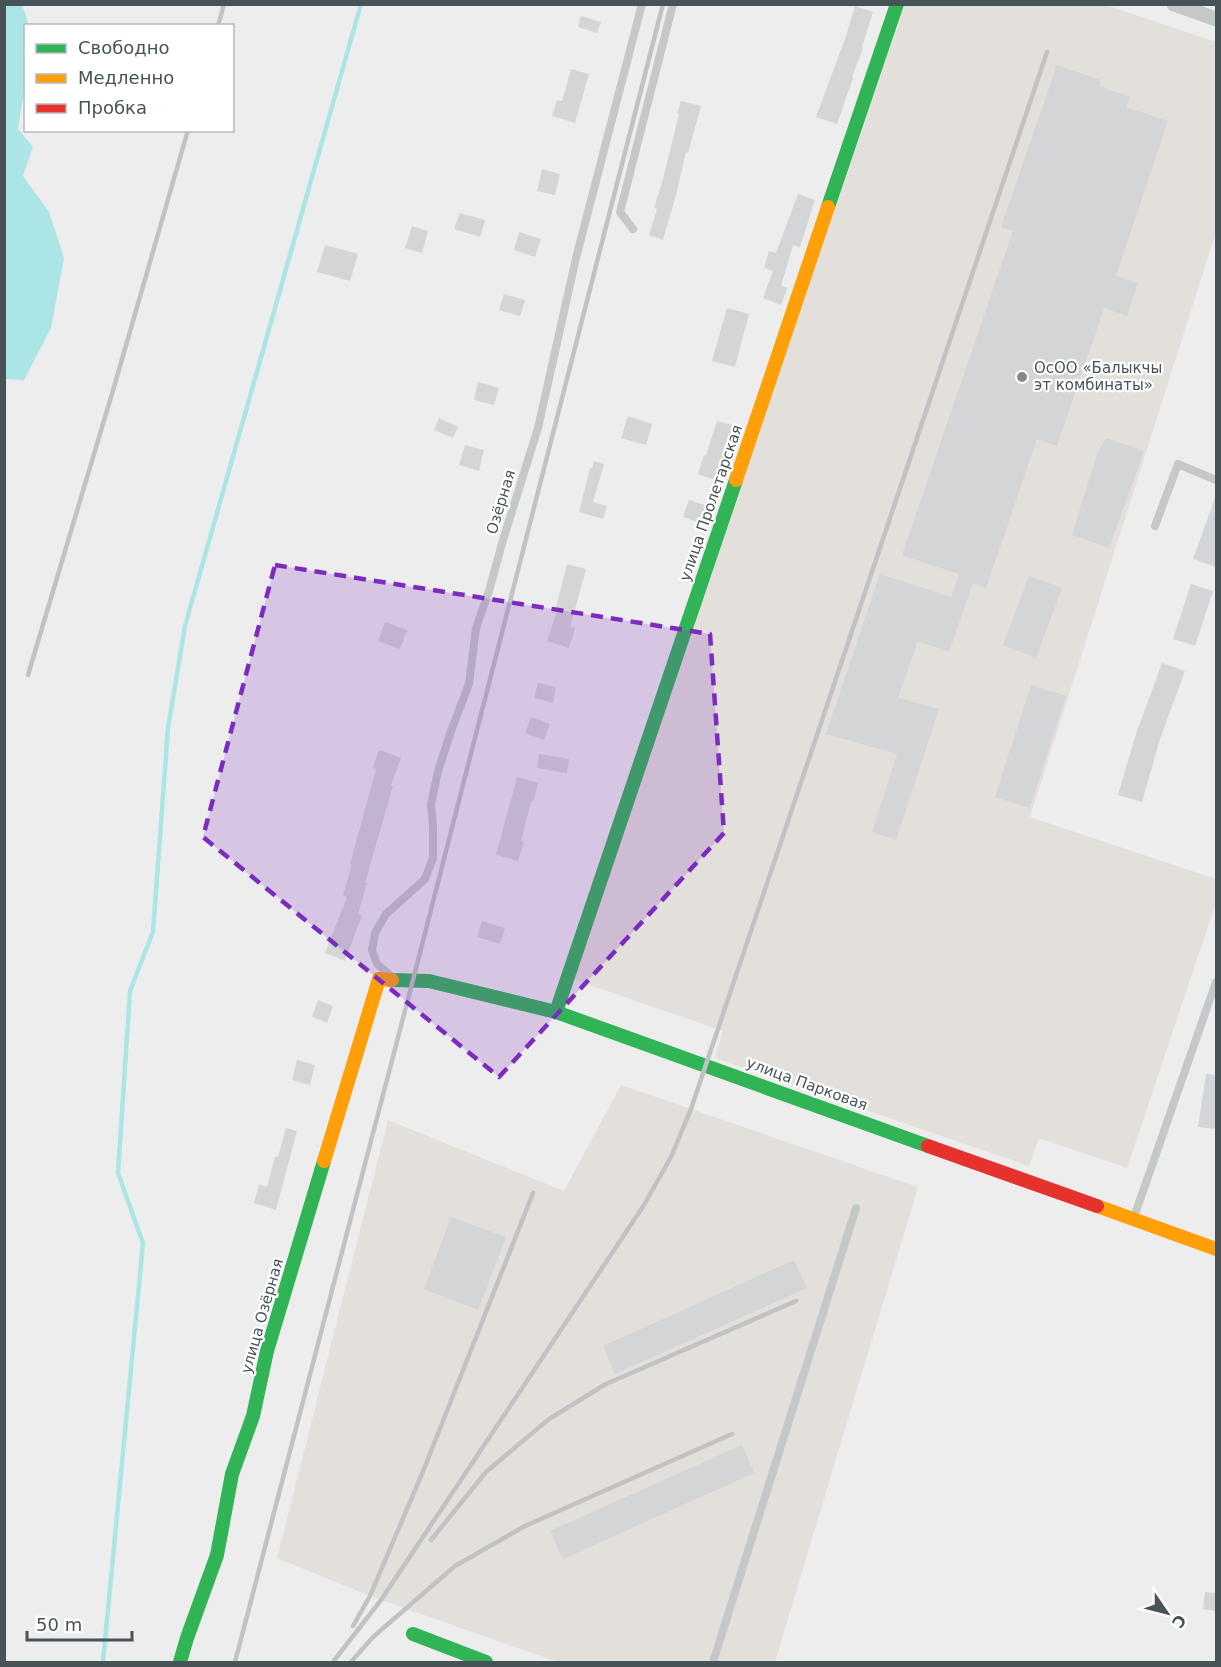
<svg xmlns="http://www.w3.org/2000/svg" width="1221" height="1667" font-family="'DejaVu Sans',sans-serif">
  <rect width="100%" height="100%" fill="#eeeded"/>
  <g fill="#e3dfda">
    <path d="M905,5H1106L1216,42V232L1030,817L1216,879V903L1127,1168L1039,1138L1029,1166L715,1058L723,1031L572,979Z"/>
    <path d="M621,1085L918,1187L775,1662H558L370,1596L277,1558L388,1120L564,1191Z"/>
  </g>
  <path fill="#ace5e5" d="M4,5H22L27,18L28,25L26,26L25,84L18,129L33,147L23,176L49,212L64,258L51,328L24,380L5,379Z"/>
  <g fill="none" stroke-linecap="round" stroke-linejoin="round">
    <path stroke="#ace5e5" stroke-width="4.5" d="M103,1662L143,1243L118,1173L130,991L153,932L168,728L185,626L361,4"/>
  </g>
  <g fill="#d4d5d6">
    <path d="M855,6L873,12L862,47L863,48L852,77L853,78L837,124L816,117L845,39Z"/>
    <path d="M581,16L601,22L597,33L578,27Z"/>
    <path d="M1057,65L1101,80L1099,86L1130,97L1126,107L1168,121L1116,276L1138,283L1127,316L1104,308L1057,446L1037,439L986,588L973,583L949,652L918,641L898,698L939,709L896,840L872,832L897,754L826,734L880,574L951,597L959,574L902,555L1013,231L1001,227Z"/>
    <path d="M571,69L589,74L575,123L552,116L557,100L562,101Z"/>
    <path d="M681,101L701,106L688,153L686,152L676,195L663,240L649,235L657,209L654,208L663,179L679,114H677Z"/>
    <path d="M542,169L560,174L555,195L537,191Z"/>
    <path d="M798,194L815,200L800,247L793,245L781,286L787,288L781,305L763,298L773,271L764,268L769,251L776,253Z"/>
    <path d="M460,213L485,220L480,237L454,229Z"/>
    <path d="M412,226L428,231L422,253L405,248Z"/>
    <path d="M519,232L541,239L535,257L514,250Z"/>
    <path d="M325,245L358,254L350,281L317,272Z"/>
    <path d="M504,294L525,300L520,316L499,310Z"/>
    <path d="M727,308L749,314L735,367L712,361Z"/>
    <path d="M478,382L499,388L494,405L474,400Z"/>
    <path d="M628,416L652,424L646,445L621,438Z"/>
    <path d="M439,418L458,427L453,438L434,430Z"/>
    <path d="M717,421L736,426L718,481L698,474L704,455L706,456Z"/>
    <path d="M1106,438L1144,451L1109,548L1072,535L1097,454Z"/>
    <path d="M465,445L484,450L479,471L459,465Z"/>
    <path d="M594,461L604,464L593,502L607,506L603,519L579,512L590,468H592Z"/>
    <path d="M1215,498H1216V567L1193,559Z"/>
    <path d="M689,500L711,507L705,524L683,517Z"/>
    <path d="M567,564L586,569L570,627L575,628L569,648L547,641L557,611H555Z"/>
    <path d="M1029,576L1062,588L1036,658L1003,645Z"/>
    <path d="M1191,584L1213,591L1195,646L1173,639Z"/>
    <path d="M385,622L407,630L400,649L378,641Z"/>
    <path d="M1162,663L1185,671L1160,739L1142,802L1118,795L1136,734Z"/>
    <path d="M538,683L556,687L553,703L534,698Z"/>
    <path d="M1031,685L1066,696L1030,808L995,797Z"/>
    <path d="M531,717L550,724L544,740L525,733Z"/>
    <path d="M379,750L401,758L391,785L393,786L365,883H367L358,914L362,915L345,961L325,953L347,897L343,895L352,864H350L376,769L373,768Z"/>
    <path d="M539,754L569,759L567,773L537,768Z"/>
    <path d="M517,777L538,783L533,802H531L521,841L524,842L518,861L496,855Z"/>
    <path d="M482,921L505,928L500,944L477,937Z"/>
    <path d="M318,1000L333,1006L327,1023L312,1017Z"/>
    <path d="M297,1060L315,1065L310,1085L292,1080Z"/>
    <path d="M1206,1074L1216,1075V1129L1198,1127Z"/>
    <path d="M286,1128L297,1131L276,1210L254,1203L259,1184L267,1187L275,1156L278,1157Z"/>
    <path d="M451,1217L506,1237L478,1310L424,1289Z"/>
    <path d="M794,1260L807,1288L615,1374L603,1346Z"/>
    <path d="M742,1445L754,1473L563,1559L550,1531Z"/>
    <path d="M1205,1592L1216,1593V1611L1203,1609Z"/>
  </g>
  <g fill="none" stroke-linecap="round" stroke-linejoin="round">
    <g stroke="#c5c8c8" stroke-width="8">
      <path d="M633,229L620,212L673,4"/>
      <path d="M1155,526L1178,464L1216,480"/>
      <path d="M389,974L377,964L372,950L375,933L386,914L425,879L433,858V827L431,804L438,771L451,731L469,684L476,628L489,591L503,540L538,428L576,258L642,4"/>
      <path d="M1134,1217L1216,982"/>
      <path d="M713,1662L856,1208"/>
    </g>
    <path stroke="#c5c8c8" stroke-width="15" d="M1174,4L1216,19"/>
    <g stroke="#30b455" stroke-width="14">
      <path d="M828,207L897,4"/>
      <path d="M392,980L429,981L556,1012L928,1146"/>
      <path d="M556,1012L736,480"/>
      <path d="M413,1634L486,1662"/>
      <path d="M180,1662L187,1638L217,1555L232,1474L253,1416L267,1351L324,1161"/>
    </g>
    <g stroke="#ff9f0a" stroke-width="14">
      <path d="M736,480L828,207"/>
      <path d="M324,1161L379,979L392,980"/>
      <path d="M1097,1206L1216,1249"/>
    </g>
    <path stroke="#e5322d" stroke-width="14" d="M928,1146L1097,1206"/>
    <g stroke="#c1c2c3" stroke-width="4.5">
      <path d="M218,26L224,4"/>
      <path d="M28,675L114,387L188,130"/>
      <path d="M431,1540L486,1472L549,1419L606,1384L796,1301"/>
      <path d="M353,1626L370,1596L424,1469L533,1193"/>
      <path d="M235,1662L413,980L663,4"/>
      <path d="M333,1662L381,1600L644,1205L671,1157L691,1109L1047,52"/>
      <path d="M351,1662L373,1637L455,1566L525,1526L732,1434"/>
    </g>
  </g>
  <path fill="#7b2cbf" fill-opacity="0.2" stroke="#7b2cbf" stroke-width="4.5" stroke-dasharray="12 8" stroke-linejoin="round" d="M275,565L710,634L724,833L499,1077L203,837Z"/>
  <circle fill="#81898c" stroke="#fff" stroke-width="2" cx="1022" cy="377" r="6"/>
  <g text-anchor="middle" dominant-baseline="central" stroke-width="4.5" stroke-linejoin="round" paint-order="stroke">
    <g font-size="15" fill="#475357" stroke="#fff" text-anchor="start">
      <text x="1034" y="368">ОсОО «Балыкчы<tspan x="1034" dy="17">эт комбинаты»</tspan></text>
    </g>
    <g font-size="15" fill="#475357" stroke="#fff">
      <text transform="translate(501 502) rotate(-73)">Озёрная</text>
      <text transform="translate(711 503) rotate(-71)">улица Пролетарская</text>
      <text transform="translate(807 1084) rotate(20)">улица Парковая</text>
      <text transform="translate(262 1316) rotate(-74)">улица Озёрная</text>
    </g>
  </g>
  <rect width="1221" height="1667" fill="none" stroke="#475357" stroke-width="12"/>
  <rect x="24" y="24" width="210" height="108" fill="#ffffff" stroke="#b5babc" stroke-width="1.5"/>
  <rect x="36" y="44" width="30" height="9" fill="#30b455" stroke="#b5babc" stroke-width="1.5"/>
  <text x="78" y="54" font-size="18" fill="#475357">Свободно</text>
  <rect x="36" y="74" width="30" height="9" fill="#ff9f0a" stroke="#b5babc" stroke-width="1.5"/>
  <text x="78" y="84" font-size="18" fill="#475357">Медленно</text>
  <rect x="36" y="104" width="30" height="9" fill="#e5322d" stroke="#b5babc" stroke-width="1.5"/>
  <text x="78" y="114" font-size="18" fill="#475357">Пробка</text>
  <g transform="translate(1167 1613) rotate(125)" stroke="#ffffff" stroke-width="4.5" paint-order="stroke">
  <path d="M0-4.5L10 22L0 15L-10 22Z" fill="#475357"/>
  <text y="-9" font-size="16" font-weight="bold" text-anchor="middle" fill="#475357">С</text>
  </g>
  <path d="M27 1631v9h105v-9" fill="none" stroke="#475357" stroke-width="3"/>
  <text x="36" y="1631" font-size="18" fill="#475357" stroke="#ffffff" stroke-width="4.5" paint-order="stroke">50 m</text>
</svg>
